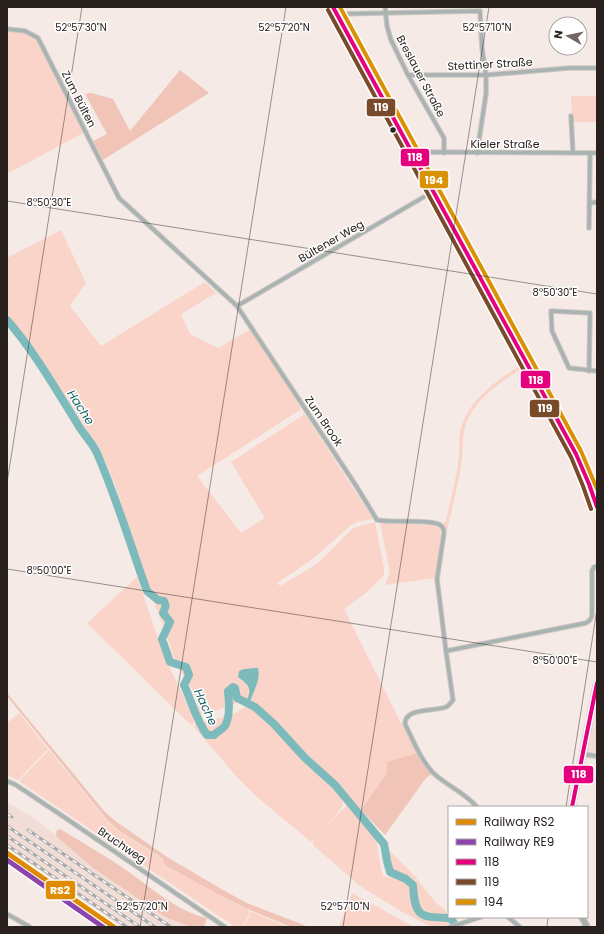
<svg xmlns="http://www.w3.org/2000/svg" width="604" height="934" font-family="Poppins,sans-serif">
  <rect width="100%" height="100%" fill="#f5eae6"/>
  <g fill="#f2ddd6">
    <path d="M597,707V760L585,758Z"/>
    <path d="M7,802L19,809L42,824L93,868L165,917L192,927H100L64,902L7,864Z"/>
  </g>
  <g fill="#fad4c8">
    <path d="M7,31L24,33L37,41L83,133L7,174Z"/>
    <path d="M571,96H597V122H572Z"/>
    <path d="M61,230L86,283L70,306L101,346L205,282L216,293L181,314L190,334L218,348L251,329L301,408L300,410L197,476L241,533L265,518L231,462L305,414L373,519L357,522L351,525L314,558L277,583L280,586L317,564L353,528L375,522L384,568V575L366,593L344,609L401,723L418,753L387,773L361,810L338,783L308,757L276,722L257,706L245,700L201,716L192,689L175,662L168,639L143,573L115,484L98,445L88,433L82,421L51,374L7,313V258Z"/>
    <path d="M519,366L521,369C498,384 469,403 464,432C462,445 463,459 460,472C456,493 451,514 446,535V529L443,523L446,522C450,500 457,478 459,455C460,444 458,432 463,422C473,397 498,380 519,366Z"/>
    <path d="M380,523L433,525L439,528L441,534L435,578L385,585L390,572Z"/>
    <path d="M137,577L164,656L192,713L194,720L193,725L190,724L87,623Z"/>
    <path d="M245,707C261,707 289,747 300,759C306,766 314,771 321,777C327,783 342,792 343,802C344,810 317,835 311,842L257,797L237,777L194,727L196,724L234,714Z"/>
    <path d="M19,713L48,749L18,780L7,775V723Z"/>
    <path d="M49,750L107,821L117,830L159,857L163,860L165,865L248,909L249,915L242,927H235L19,781Z"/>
    <path d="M347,805L376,838L381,869L383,876C390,878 401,879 407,884C415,891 407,907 419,915C428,922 439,918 449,922V926L432,927L402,912L360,886L313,845V840Z"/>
    <path d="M389,850L413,874L436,903L443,908L449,917C441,917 421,913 418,903C416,897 419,887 415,881C410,875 400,872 392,869Z"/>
    <path d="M352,893L414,927H339Z"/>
    <path d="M249,911L288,927H243L250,916Z"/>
  </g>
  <g fill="#f0c5b7">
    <path d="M180,70L209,93L103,160L93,141L107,134L85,94L91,93L113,99L130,131Z"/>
    <path d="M7,693L105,812L114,820L167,857L223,890L247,903L309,927H291L250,910L220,895L165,865L163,860L159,856L118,830L107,820L7,696Z"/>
    <path d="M418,753L432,774L426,778L385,835L361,810L387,773V762Z"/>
    <path d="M60,829C81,842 103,854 123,868C150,886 175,911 207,918L204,927H192L165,917L93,868L57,837L56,834L57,830Z"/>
  </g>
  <path fill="#7cbabb" d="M255,668H258C261,681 253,691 250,702L255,707L245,703C253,689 250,686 238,677L239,671L244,669Z"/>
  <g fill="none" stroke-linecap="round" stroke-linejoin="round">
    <path stroke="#7cbabb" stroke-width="8" d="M7,320C34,351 55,388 77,423C82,433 91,441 96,451C116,496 130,544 147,591L158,600L164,601C167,606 165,608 163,613L170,622L162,639L170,662L186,667L189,675L184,685C192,702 196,720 207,735H214C217,732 221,730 224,727C231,719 229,700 228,691L233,687L235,688L237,698L255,707L274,724L305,758L335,785L384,844L387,861L390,872L406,879L413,885C415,918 420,917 451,918L456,927"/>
    <g stroke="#cec7c4" stroke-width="5.5">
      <g id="street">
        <path d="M385,7L387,26L391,40L408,75L444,138V153"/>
        <path d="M337,14L480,11L482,48L486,75V94L477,153"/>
        <path d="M7,29L25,31L38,38L119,198L237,306L355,484L377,520C391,523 431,519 440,525C443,527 444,530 444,533L437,579L446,651"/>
        <path d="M408,75H486L569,68H597"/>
        <path d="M571,116L573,153"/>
        <path d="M415,155L422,152L597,153"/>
        <path d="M590,203L597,202"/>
        <path d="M589,228L590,153"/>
        <path d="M237,306L434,191"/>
        <path d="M589,371L590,313L551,311L552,331L569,368L597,371"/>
        <path d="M582,754L597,756"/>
        <path d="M7,781L16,785L64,817L225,927"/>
        <path d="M477,807C466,794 450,787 438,777C423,766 413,740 405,724C405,707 434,712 446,707C449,706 451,702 453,700L446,651L586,623L590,620L592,616V571L594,567L597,566"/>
        <path d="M7,914L30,927"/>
        <path d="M508,917L520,927"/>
        <path d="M450,927L481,917"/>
      </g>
    </g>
    <g stroke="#cec7c4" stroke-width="8">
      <g id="secondary">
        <path d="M333,7L485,285L576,454L589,484L597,507"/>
        <path d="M572,807L597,683"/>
        <path d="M582,917L587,927"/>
      </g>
    </g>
    <use href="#street" stroke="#a9b3b1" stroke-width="3.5"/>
    <use href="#secondary" stroke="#a9b1b0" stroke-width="5.5"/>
    <g stroke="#a7aaa9" stroke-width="3">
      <g id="rail">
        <path d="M7,814L12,817"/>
        <path d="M7,826L155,927"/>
        <path d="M28,830L171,927"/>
        <path d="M7,836L140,927"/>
        <path d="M7,845L127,927"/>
      </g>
    </g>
    <use href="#rail" stroke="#fff" stroke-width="1.5" stroke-dasharray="4.5" stroke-linecap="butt"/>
    <g stroke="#fff" stroke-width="7">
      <g id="bus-1">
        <path d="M333,7L576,454L589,484L597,507"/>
        <path d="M572,807L597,683"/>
      </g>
    </g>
    <g stroke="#fff" stroke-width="7">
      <path id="bus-2" d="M328,10L571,457L583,486L591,509"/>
    </g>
    <g stroke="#fff" stroke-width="7">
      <path id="bus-3" d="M340,7L581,451L597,489"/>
    </g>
    <use href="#bus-1" stroke="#e5007d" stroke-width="4"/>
    <use href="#bus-2" stroke="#7a4b2a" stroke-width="4"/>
    <use href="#bus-3" stroke="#d89204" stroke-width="4"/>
    <g stroke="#fff" stroke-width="8">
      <path id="rail-1" d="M7,853L114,927"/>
    </g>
    <g stroke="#fff" stroke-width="8">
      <path id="rail-2" d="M7,860L103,927"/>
    </g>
    <use href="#rail-1" stroke="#df8b04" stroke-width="5"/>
    <use href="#rail-2" stroke="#8e44ad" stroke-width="5"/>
  </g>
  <path fill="none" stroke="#28211e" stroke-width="1" stroke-opacity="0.45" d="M7,201L597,294M7,483L82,7M7,569L597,662M566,807L597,609M140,927L286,7M343,927L489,7M547,927L548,917"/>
  <circle fill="#28211e" stroke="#fff" stroke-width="1.5" cx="393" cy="130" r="3.5"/>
  <g text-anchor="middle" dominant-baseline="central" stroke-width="3" stroke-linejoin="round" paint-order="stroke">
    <g font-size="11" fill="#28211e" stroke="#fff">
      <text transform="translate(490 64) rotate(-3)">Stettiner Straße</text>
      <text transform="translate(421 76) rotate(62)">Breslauer Straße</text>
      <text transform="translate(79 99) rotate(63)">Zum Bülten</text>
      <text x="505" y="144">Kieler Straße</text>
      <text transform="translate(331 241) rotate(-30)">Bültener Weg</text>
      <text transform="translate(324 421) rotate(56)">Zum Brook</text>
      <text transform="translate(122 845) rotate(34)">Bruchweg</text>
    </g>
    <g font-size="12" font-style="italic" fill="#156265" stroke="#fff">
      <text transform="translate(81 407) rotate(57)">Hache</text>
      <text transform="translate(206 707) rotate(65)">Hache</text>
    </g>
  </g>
  <g font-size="10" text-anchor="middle" fill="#28211e" stroke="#fff" stroke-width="3" stroke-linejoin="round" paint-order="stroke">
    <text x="81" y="31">52°57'30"N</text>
    <text x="284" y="31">52°57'20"N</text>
    <text x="487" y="31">52°57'10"N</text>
    <text x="49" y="206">8°50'30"E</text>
    <text x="555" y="296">8°50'30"E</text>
    <text x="49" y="574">8°50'00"E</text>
    <text x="555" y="664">8°50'00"E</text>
    <text x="142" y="910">52°57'20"N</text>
    <text x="345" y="910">52°57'10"N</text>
  </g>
  <g stroke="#fff" stroke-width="1.5">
    <rect x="366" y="98" width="30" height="19" rx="4" fill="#7a4b2a"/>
    <rect x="400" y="148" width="30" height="19" rx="4" fill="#e5007d"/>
    <rect x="419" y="170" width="30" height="19" rx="4" fill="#d89204"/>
    <rect x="520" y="370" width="31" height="19" rx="4" fill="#e5007d"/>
    <rect x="529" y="399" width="31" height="19" rx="4" fill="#7a4b2a"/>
    <rect x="563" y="765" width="31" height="19" rx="4" fill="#e5007d"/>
    <rect x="45" y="880" width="31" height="20" rx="4" fill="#df8b04"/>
  </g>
  <g font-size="11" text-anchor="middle" font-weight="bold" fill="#fff">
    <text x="381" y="111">119</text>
    <text x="415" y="161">118</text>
    <text x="434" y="184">194</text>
    <text x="536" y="384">118</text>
    <text x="545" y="412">119</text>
    <text x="579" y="778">118</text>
    <text x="60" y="894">RS2</text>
  </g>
  <rect width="604" height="934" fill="none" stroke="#28211e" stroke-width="16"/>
  <rect x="448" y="806" width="140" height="112" fill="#ffffff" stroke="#a9a6a5"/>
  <rect x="456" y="819" width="20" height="6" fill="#df8b04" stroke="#a9a6a5"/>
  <text x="484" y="826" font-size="12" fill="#28211e">Railway RS2</text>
  <rect x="456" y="839" width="20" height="6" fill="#8e44ad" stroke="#a9a6a5"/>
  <text x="484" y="846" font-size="12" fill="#28211e">Railway RE9</text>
  <rect x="456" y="859" width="20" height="6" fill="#e5007d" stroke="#a9a6a5"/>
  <text x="484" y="866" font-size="12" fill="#28211e">118</text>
  <rect x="456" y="879" width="20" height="6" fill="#7a4b2a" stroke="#a9a6a5"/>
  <text x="484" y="886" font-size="12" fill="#28211e">119</text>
  <rect x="456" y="899" width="20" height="6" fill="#d89204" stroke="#a9a6a5"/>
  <text x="484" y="906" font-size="12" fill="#28211e">194</text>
  <g transform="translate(568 36) rotate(279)"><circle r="19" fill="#ffffff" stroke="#a9a6a5"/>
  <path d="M0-3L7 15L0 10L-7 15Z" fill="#706764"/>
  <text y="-6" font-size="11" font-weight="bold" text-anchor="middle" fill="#28211e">N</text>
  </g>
</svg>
